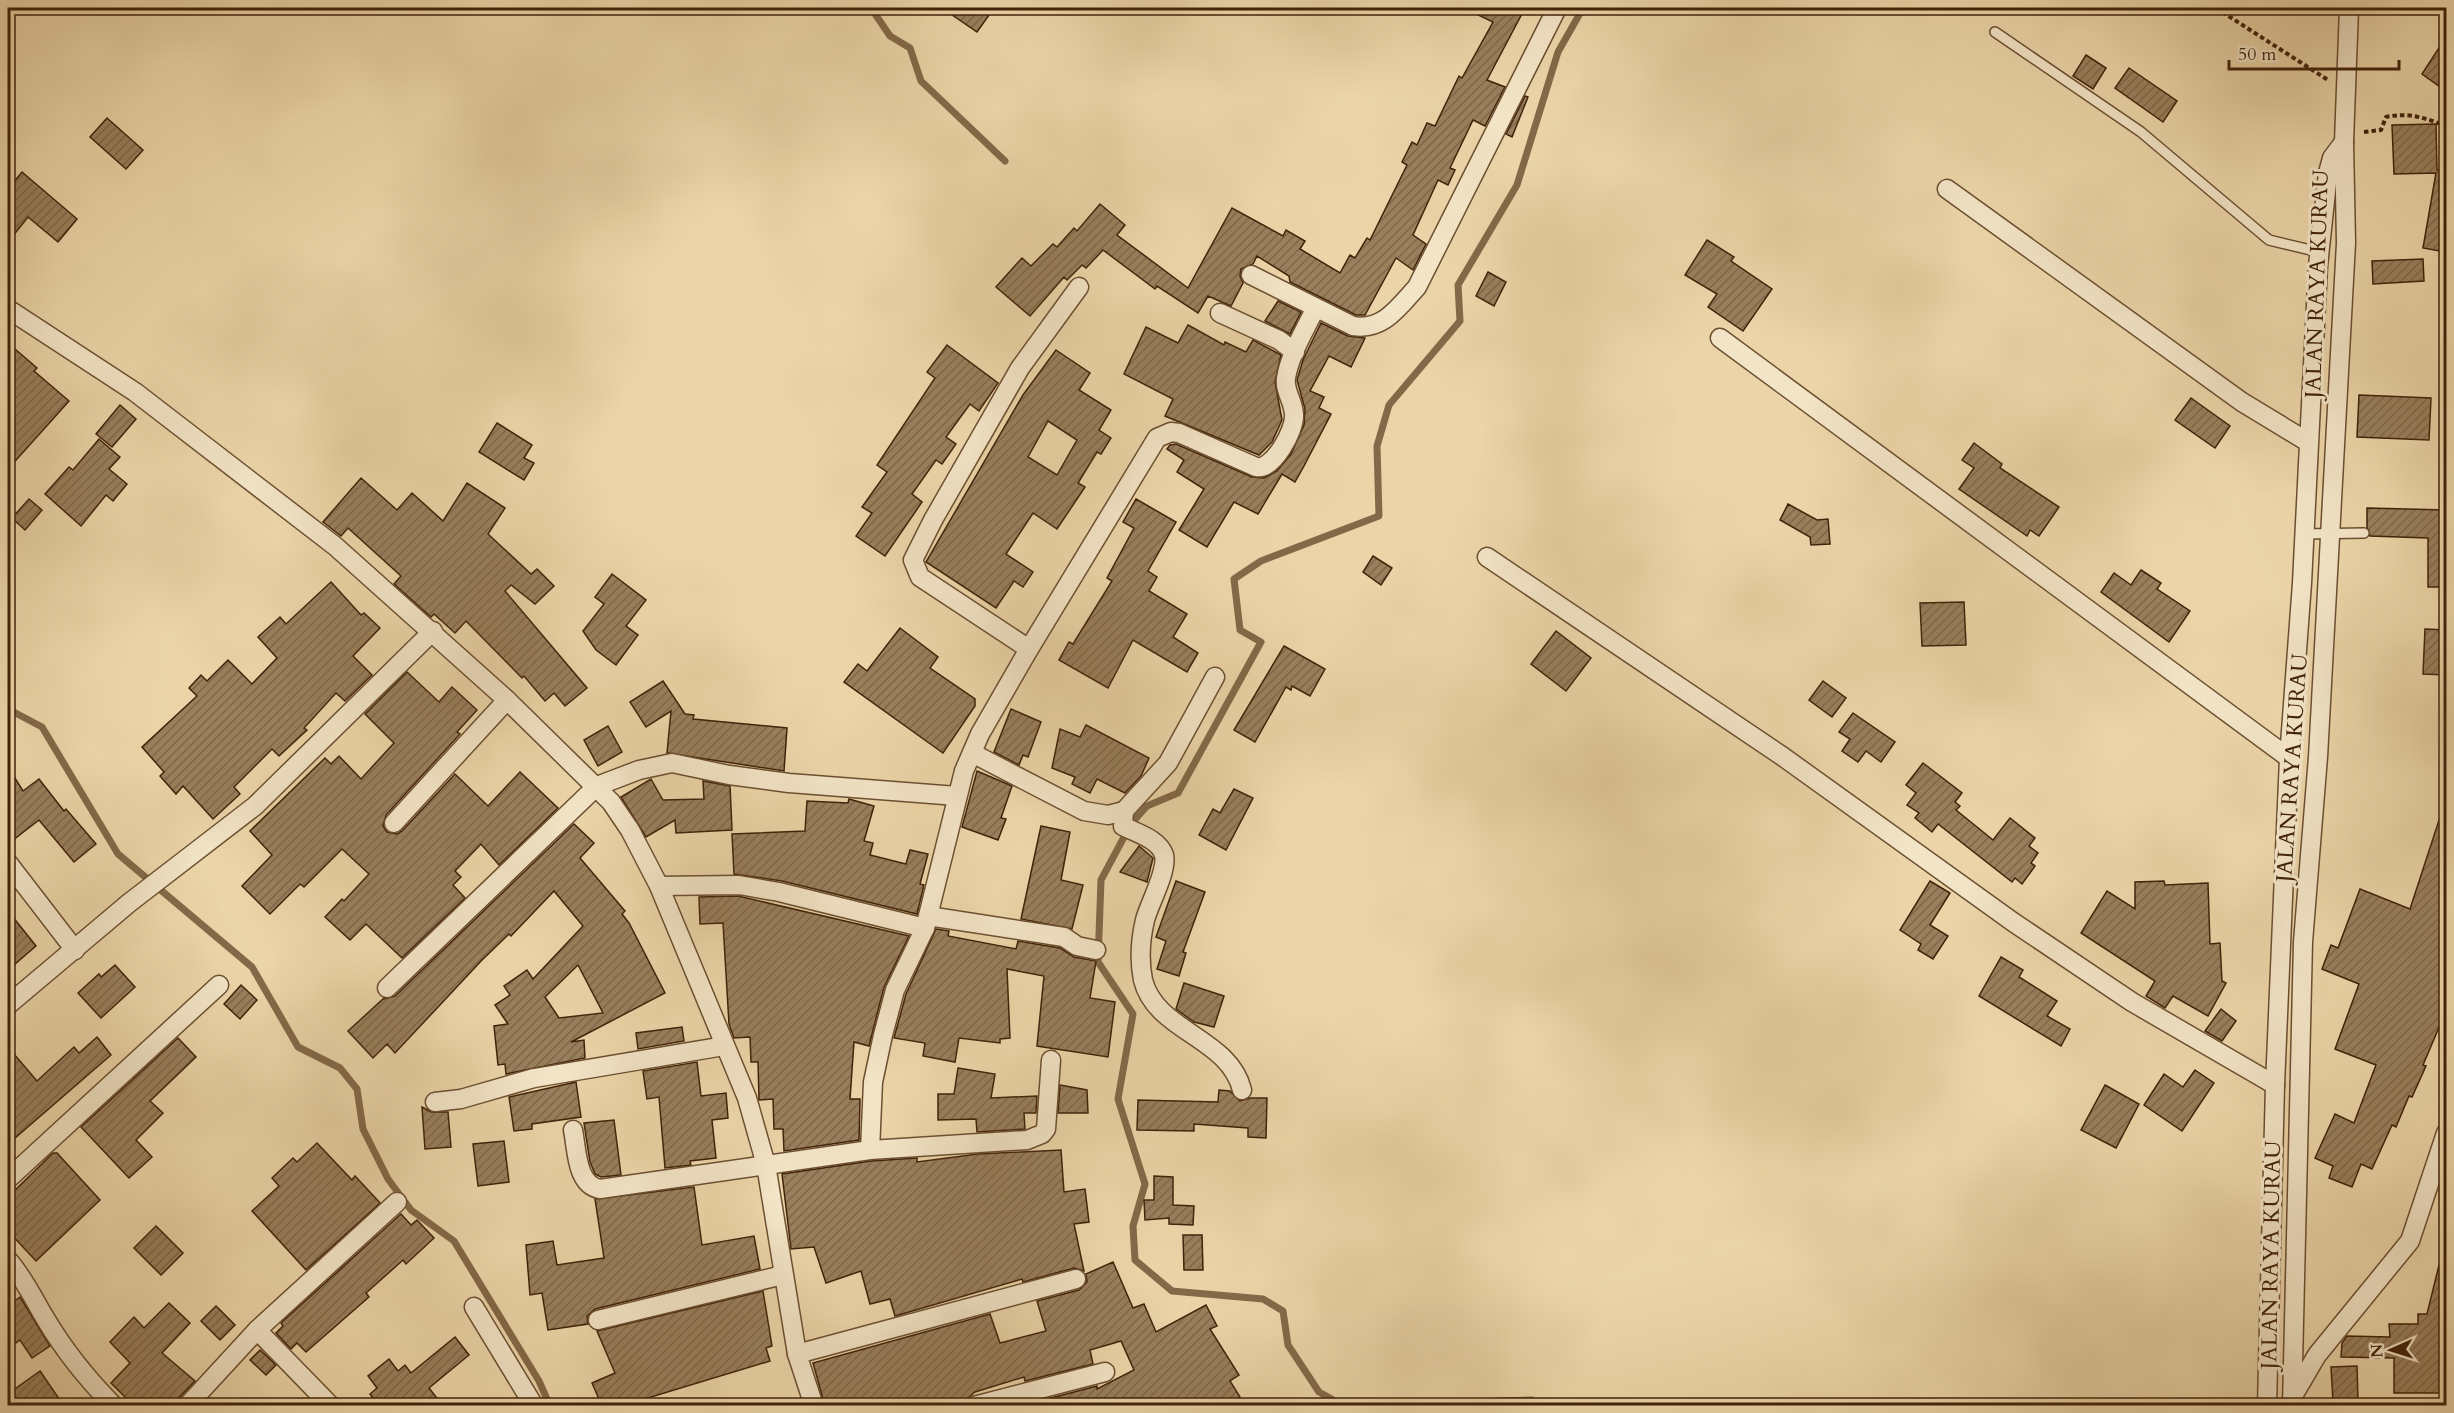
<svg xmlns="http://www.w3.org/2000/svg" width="2454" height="1413" font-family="Cardo,serif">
  <defs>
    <pattern id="building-hatch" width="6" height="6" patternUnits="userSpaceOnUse" patternTransform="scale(1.5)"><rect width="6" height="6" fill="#997f5c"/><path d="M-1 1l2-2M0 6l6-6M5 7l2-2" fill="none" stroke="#7e684a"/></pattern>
  </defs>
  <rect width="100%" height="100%" fill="#ebd5a8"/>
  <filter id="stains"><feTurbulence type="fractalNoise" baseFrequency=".00333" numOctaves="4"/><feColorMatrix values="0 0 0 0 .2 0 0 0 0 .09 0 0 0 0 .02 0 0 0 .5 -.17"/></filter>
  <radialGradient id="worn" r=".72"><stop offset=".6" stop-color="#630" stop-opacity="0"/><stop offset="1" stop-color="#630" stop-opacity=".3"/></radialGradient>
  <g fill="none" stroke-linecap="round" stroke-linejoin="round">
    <g stroke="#846948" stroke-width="7">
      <path d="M871,8L890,36L910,48L921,81L1005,161"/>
      <path d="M8,709L42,727L118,854L252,967L298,1047L340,1068L357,1089L363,1129L388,1179L411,1210L454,1241L539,1381L550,1406"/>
      <path d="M1344,1406L1319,1392L1288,1345L1283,1311L1263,1299L1172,1291L1135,1260L1133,1226L1145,1184L1118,1099L1133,1014L1098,962L1101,880L1131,824L1147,806L1178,793L1261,642L1240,630L1234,579L1261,561L1379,516L1377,446L1389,405L1460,321L1458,285L1517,185L1558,52L1583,8"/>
      <path d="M1488,1406L1496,1401L1532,1400V1406"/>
    </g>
  </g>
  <g fill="url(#building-hatch)" stroke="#412209" stroke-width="1.5" fill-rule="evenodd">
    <path d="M942,8H994L977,32Z"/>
    <path d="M1464,8H1525L1487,80L1505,87L1485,126L1473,120L1450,168L1455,170L1448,185L1438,180L1413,235L1426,244L1413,270L1396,258L1365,315H1356L1290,282L1289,276L1257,256L1253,264L1241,269L1240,276L1243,283L1231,306L1208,296L1198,313L1157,286L1155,289L1103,250L1086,268L1082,265L1067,280L1064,277L1030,316L996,287L1022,258L1031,266L1053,244L1057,247L1074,228L1077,231L1100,204L1125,225L1117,235L1188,288L1232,208L1283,236L1286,230L1305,241L1300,249L1340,273L1350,255L1355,258L1367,238L1370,240L1407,165L1402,162L1412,142L1417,145L1427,123L1435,126L1459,76L1462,78L1493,22Z"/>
    <path d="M2446,37V91L2422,74Z"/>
    <path d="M2086,55L2106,68L2093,89L2073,76Z"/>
    <path d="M2129,68L2177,101L2163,122L2115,88Z"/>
    <path d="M1525,96L1528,97L1512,137L1506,134Z"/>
    <path d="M107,118L143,150L126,169L90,137Z"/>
    <path d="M2436,124L2437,170L2446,171V252L2423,248L2436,173L2394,174L2392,125Z"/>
    <path d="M22,172L77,219L58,242L28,217L8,242V189Z"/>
    <path d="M1707,240L1734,257L1731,261L1772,289L1743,331L1708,307L1717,294L1685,275Z"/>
    <path d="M2423,259L2424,281L2373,284L2372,261Z"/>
    <path d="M1488,272L1506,282L1494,306L1476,296Z"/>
    <path d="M1278,301L1301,312L1290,334L1265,321Z"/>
    <path d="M1321,323L1348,336L1365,338L1351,367L1329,356L1310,391L1324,397L1319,408L1331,414L1304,466L1295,482L1282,474L1258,514L1234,502L1207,547L1179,530L1204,489L1177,472L1184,460L1167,449L1170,445L1176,444L1252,477L1264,478L1277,471L1291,454L1304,425L1305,409L1297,380L1303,360Z"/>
    <path d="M1188,325L1224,345L1225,342L1246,352L1253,340L1281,355L1275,382L1282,420L1272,442L1259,455L1165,416L1173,399L1124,374L1146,327L1178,343Z"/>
    <path d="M947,345L998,383L979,411L970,404L946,437L956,444L942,464L936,460L912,494L922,502L885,556L856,536L872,513L862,507L887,472L877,465L935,378L927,372Z"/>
    <path d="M15,349L37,368L34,371L69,401L8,469V358Z"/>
    <path d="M1056,350L1090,373L1079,390L1111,410L1099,430L1111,438L1101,454L1097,452L1078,483L1085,487L1057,529L1033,513L1006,554L1033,572L1023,587L1014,581L996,608L926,562L1023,395ZM1048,421L1077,440L1057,475L1028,457Z"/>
    <path d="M2359,395L2431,398L2429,440L2357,437Z"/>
    <path d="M2191,398L2230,426L2215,448L2175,420Z"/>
    <path d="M120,405L136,419L112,447L96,434Z"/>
    <path d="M497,423L532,445L524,458L534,463L524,480L479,452Z"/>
    <path d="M99,439L120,457L109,469L127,484L113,501L106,495L81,526L45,494L69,467L73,470Z"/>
    <path d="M1974,443L2002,464L2000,468L2059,507L2039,536L2030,530L2027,536L1959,489L1974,468L1962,460Z"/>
    <path d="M361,478L397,510L412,493L443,521L467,483L505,508L488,534L531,574L537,569L554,586L535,604L511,585L505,591L587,688L565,706L554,693L545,701L524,676L522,678L466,621L455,633L434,614L431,617L394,584L401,576L348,528L341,536L323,522Z"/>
    <path d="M29,499L42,510L25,530L12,518Z"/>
    <path d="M1136,499L1176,522L1148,571L1157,577L1149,591L1187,614L1173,637L1198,653L1187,672L1133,640L1108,688L1059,660L1069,642L1073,644L1112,581L1107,578L1134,528L1123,522Z"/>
    <path d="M1788,504L1817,520L1828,519L1830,544L1811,545L1810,537L1780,520Z"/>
    <path d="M2367,508L2446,510V587H2428V538L2370,536L2367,527Z"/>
    <path d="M1373,556L1392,568L1381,585L1363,572Z"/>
    <path d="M2141,570L2161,583L2157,589L2190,611L2169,642L2101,592L2114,573L2131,585Z"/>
    <path d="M612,574L646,600L626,626L638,635L616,665L596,650L583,631L604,604L595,597Z"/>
    <path d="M331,582L361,615L364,613L380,628L353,656L372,675L345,701L336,693L304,728L307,730L279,756L272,749L234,787L240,794L213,819L183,786L176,794L160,776L164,772L142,747L197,696L189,688L201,675L207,681L228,660L252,684L277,658L258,637L280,617L286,624Z"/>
    <path d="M1964,602L1966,645L1922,646L1920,603Z"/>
    <path d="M900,628L938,657L930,668L975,699V706L943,753L844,682L858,664L867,671Z"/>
    <path d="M2425,629L2446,630V675L2423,674Z"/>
    <path d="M1556,631L1591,658L1566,691L1531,664Z"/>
    <path d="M1284,646L1325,669L1310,696L1292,686L1291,690L1286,687L1255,742L1234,730Z"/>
    <path d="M407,672L439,702L452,687L477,710L457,732L460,734L386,815L383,826L387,832L397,834L402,831L455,774L488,806L520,772L558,808L499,865L481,844L455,871L461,877L453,885L465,898L402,958L366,924L350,940L325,917L342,899L344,901L369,874L342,849L304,887L300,884L270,914L242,886L272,855L250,831L325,758L331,764L339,756L361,779L394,743L365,714Z"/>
    <path d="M663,681L685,714L694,715L693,719L787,728L784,771L667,753L671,711L646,727L630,702Z"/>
    <path d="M1823,681L1846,698L1832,717L1809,700Z"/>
    <path d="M1011,709L1041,722L1028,757L1023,755L1019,765L994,752Z"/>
    <path d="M1853,713L1895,742L1881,762L1866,751L1858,762L1842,751L1850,739L1839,732Z"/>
    <path d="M1086,725L1149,758L1141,776L1125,793L1097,779L1090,793L1072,784L1075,777L1052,768L1060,729L1080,737Z"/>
    <path d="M608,726L622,752L598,766L584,740Z"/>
    <path d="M1923,763L1962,793L1955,802L1960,806L1956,810L1993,840L2010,818L2035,838L2029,846L2038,853L2031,863L2035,866L2022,884L2015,878L2012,882L1938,824L1932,832L1915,818L1919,813L1907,805L1916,793L1906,785Z"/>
    <path d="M8,767L23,791L39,779L64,811L66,809L96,844L74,862L39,820L8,844Z"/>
    <path d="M977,771L1012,786L1001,818L1006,819L998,840L962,827Z"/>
    <path d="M651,779L663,800L704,799L703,781L730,786L732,830L676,833L675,820L646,837L621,797Z"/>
    <path d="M1234,789L1253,798L1226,850L1199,835L1213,809L1220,813Z"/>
    <path d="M849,799L874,806L864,841L873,843L870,855L906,864L910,850L928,854L920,884L924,885L917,914L782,881L734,874L732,834L805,831L807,801L848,803Z"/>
    <path d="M2443,808H2446V1011L2423,1065L2426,1066L2412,1097L2409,1096L2396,1127L2392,1125L2372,1169L2361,1164L2352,1187L2329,1178L2333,1166L2315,1158L2335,1114L2354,1123L2376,1065L2335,1049L2359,984L2322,969L2331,945L2338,948L2360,889L2410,909Z"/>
    <path d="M574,824L594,843L580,858L625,911L622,914L629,923L665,993L571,1042L584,1040L585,1058L506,1074L505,1064L498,1065L494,1026L508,1024L495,1005L510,995L504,986L527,970L533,979L583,926L554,891L511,936L509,934L482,960L395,1053L387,1044L373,1058L348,1031L383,999L395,996ZM578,965L603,1013L559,1018L545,997Z"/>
    <path d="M1041,826L1070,832L1061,880L1083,885L1072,929L1021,919Z"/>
    <path d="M1139,846L1153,858L1147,882L1120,872Z"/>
    <path d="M1176,881L1205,892L1183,952L1186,953L1179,976L1157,969L1166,941L1156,937Z"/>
    <path d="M1930,881L1950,893L1930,925L1948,936L1933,959L1918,950L1921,944L1900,930Z"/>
    <path d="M2164,881L2165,885L2208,883L2210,944L2220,943L2222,981L2226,983L2208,1016L2173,996L2165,1008L2146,996L2155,981L2081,933L2107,891L2135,909V882Z"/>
    <path d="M738,896L909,936L884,987L869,1046L854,1042L850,1099H860L859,1140L784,1151L783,1129H774L773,1099L759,1100L758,1062H751L750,1037L734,1038L729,1024L723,923L700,924L699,897Z"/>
    <path d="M8,911L36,946L8,970Z"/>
    <path d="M936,929L949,931L948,936L1016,949L1018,941L1060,948L1074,957L1096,961L1090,998L1115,1002L1108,1057L1037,1046L1044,976L1007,969L1010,1038L1000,1039V1043L959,1038L955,1062L923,1056L925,1043L894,1038L906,994Z"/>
    <path d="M2001,957L2023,970L2019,977L2057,1001L2047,1016L2070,1029L2061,1046L1979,996Z"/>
    <path d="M115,965L135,987L101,1018L78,993L99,974L101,977Z"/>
    <path d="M1184,983L1224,996L1214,1027L1194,1022L1176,1009Z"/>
    <path d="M241,985L257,1000L240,1019L224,1004Z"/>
    <path d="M2221,1009L2236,1021L2222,1041L2205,1031Z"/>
    <path d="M682,1027L684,1041L638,1049L636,1033Z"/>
    <path d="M97,1037L111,1055L8,1144V1047L37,1081L74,1047L79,1053Z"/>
    <path d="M178,1038L196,1057L150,1101L163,1113L136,1140L152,1157L129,1178L81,1127Z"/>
    <path d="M697,1062L701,1096L726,1093L728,1118L712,1120L716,1158L690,1161L691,1165L665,1168L659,1097L647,1099L643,1071Z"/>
    <path d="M958,1068L995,1074L991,1098L1037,1096L1036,1113H1024L1025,1129L977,1132L976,1119L938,1120V1094H954Z"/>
    <path d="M2195,1070L2214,1083L2182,1131L2144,1105L2164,1074L2183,1087Z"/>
    <path d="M576,1082L581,1117L532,1124V1129L514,1131L509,1097Z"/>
    <path d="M1060,1085L1087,1090L1088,1113H1058Z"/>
    <path d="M2105,1085L2139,1104L2116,1148L2081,1130Z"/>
    <path d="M1219,1090L1230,1091L1240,1101L1250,1098H1267L1266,1138L1248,1137V1128L1194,1124V1131L1137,1130L1138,1100L1218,1102Z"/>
    <path d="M422,1107L431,1112H448L451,1147L425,1149Z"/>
    <path d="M614,1120L621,1175L601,1177L595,1174L590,1162L584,1123Z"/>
    <path d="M504,1141L509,1182L478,1186L473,1144Z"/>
    <path d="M317,1143L352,1180L355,1176L380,1203L306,1270L252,1211L279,1186L272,1178L293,1158L297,1162Z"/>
    <path d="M1061,1150L1064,1192L1085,1189L1089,1222L1074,1224L1084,1271L1074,1268L1023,1282L1022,1279L895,1316L890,1299L870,1304L861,1271L826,1283L814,1247L791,1249L782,1174L871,1161L917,1158V1162L978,1154Z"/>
    <path d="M53,1153H57L100,1200L36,1261L8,1231V1197Z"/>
    <path d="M1154,1176L1173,1177V1205L1194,1206L1193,1225L1169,1224V1218L1145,1220L1144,1200H1154Z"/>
    <path d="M694,1187L702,1245L754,1236L760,1269L595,1309L587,1316L588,1324L548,1330L542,1293L530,1295L526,1245L553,1241L557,1265L604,1258L595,1199Z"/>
    <path d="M401,1214L411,1225L417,1220L434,1238L406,1264L403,1260L366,1293L369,1297L306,1352L297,1343L291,1349L276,1333L283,1326L281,1323Z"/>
    <path d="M156,1226L183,1253L161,1275L134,1248Z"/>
    <path d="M1183,1235H1202L1203,1270H1184Z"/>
    <path d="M2440,1261L2446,1262V1393H2394V1358L2341,1357L2342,1343L2347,1336L2390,1337L2389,1324H2418V1314H2427Z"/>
    <path d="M1113,1262L1133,1308L1144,1304L1156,1332L1206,1305L1217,1326L1210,1329L1239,1375L1230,1381L1240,1397L1226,1406H1050L1047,1399L1097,1386V1389L1134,1370L1121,1341L1090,1350L1093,1364L1025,1381L1024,1377L975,1392L963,1402L952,1406H825L813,1363L990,1314L1000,1343L1046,1331L1037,1301L1079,1290L1087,1282L1086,1274Z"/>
    <path d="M763,1291L772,1346L766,1348L770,1361L641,1400L642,1406H602L592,1383L615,1373L597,1331Z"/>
    <path d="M20,1297L50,1346L32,1358L20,1340L8,1349V1306Z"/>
    <path d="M169,1303L190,1323L162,1353L195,1381L179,1398L176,1406H134L111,1383L130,1363L110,1342L134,1317L144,1328Z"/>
    <path d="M216,1306L235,1325L220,1340L201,1321Z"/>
    <path d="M455,1337L469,1355L429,1388L443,1406H379L370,1394L377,1388L368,1376L389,1359L398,1371L405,1365L411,1373Z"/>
    <path d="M260,1350L276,1365L266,1375L250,1360Z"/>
    <path d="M2357,1366L2358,1401L2333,1402L2331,1367Z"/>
    <path d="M40,1371L64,1406H8V1394Z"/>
  </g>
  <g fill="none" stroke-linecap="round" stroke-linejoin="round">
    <g stroke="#6c4f31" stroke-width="12">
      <g id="service">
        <path d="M1995,32L2141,132L2269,240L2319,252"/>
        <path d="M2303,534L2364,533"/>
      </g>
    </g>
    <g stroke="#6c4f31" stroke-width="21">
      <g id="minor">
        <path d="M1947,189L2242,402L2308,442"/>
        <path d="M1251,275L1353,326C1383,331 1399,307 1417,287L1557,8"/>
        <path d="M8,309L135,392L335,546L507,700L611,802L630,830L659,886L747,1098L766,1165L797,1354L814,1406"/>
        <path d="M1220,313L1279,340L1295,352"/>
        <path d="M1720,338L2289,758"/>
        <path d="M1487,557L1782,756L2013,922L2132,1002L2275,1085"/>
        <path d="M1029,649L920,577L913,560L933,520L1020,368L1079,287"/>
        <path d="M1215,677L1168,763L1124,811L1123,826C1136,833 1159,839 1164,855C1168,871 1149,904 1145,920C1140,941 1139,960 1143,980C1156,1032 1229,1037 1242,1090"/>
        <path d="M972,753L1084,811L1108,815L1124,811"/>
        <path d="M394,823L507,700"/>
        <path d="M8,863L75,950"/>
        <path d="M659,886L739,885L779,892L925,928"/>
        <path d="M928,916L1064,937L1077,946L1096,950"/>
        <path d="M387,988L597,786L639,770L672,763L729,775L789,783L957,796"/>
        <path d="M8,1005L129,903L255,806L433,631"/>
        <path d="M435,1102L461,1099L534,1078L724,1046"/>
        <path d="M573,1130C577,1149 576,1185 600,1189L870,1150L1027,1140L1042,1134L1046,1129L1051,1060"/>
        <path d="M870,1150L873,1082L883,1035L895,990L925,928L964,771L980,734L1029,649L1157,438L1171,432L1179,433L1256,467C1273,471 1295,430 1294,415C1294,402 1284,391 1286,378C1290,354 1305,330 1315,309"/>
        <path d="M8,1179L219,985"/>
        <path d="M8,1260C24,1278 33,1298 45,1318C64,1350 88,1380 114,1406"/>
        <path d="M474,1307L534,1406"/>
        <path d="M598,1320L783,1275"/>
        <path d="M257,1330L397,1202"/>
        <path d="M797,1354L1076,1279"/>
        <path d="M2293,1396L2317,1355L2410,1241L2446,1133"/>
        <path d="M187,1406L257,1330L331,1406"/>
        <path d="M974,1406L1105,1372"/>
        <path d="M2267,1406L2275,1085L2289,758L2302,583L2318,266L2328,173L2332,158L2344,142"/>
        <path d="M2292,1406L2303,942L2318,757L2346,243L2344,142L2349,8"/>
      </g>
    </g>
    <g stroke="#412209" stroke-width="4" stroke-dasharray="4.5 3" stroke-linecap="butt">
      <path d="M2216,8L2328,80"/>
      <path d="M2364,132L2381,130L2386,117C2409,112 2425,118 2446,126"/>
    </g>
    <use href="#service" stroke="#f2e4c6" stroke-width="9"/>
    <use href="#minor" stroke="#f2e4c6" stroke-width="18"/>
  </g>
  <g text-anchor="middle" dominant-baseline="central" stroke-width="6" stroke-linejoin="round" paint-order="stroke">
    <g font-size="22" fill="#412209" stroke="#f2e4c6">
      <text transform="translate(2317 284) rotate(-88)">JALAN RAYA KURAU</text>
      <text transform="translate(2292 768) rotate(-86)">JALAN RAYA KURAU</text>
      <text transform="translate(2271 1255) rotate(-89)">JALAN RAYA KURAU</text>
    </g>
  </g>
  <rect width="2454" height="1413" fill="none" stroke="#ebd5a8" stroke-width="30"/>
  <rect x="9" y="9" width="2436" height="1395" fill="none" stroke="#412209" stroke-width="3"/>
  <rect x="15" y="15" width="2424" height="1383" fill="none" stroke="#412209" stroke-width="1.5"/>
  <g transform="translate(2391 1350) rotate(267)" stroke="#f2e4c6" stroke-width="4.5" paint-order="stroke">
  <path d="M0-4.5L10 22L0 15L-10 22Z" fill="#412209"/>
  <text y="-9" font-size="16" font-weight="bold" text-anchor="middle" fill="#412209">N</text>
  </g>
  <path d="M2229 60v9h170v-9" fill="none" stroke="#412209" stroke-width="3"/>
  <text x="2238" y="60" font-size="18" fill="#412209" stroke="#f2e4c6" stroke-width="4.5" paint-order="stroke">50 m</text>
  <rect width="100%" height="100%" filter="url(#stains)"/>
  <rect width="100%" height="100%" fill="url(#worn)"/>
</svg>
